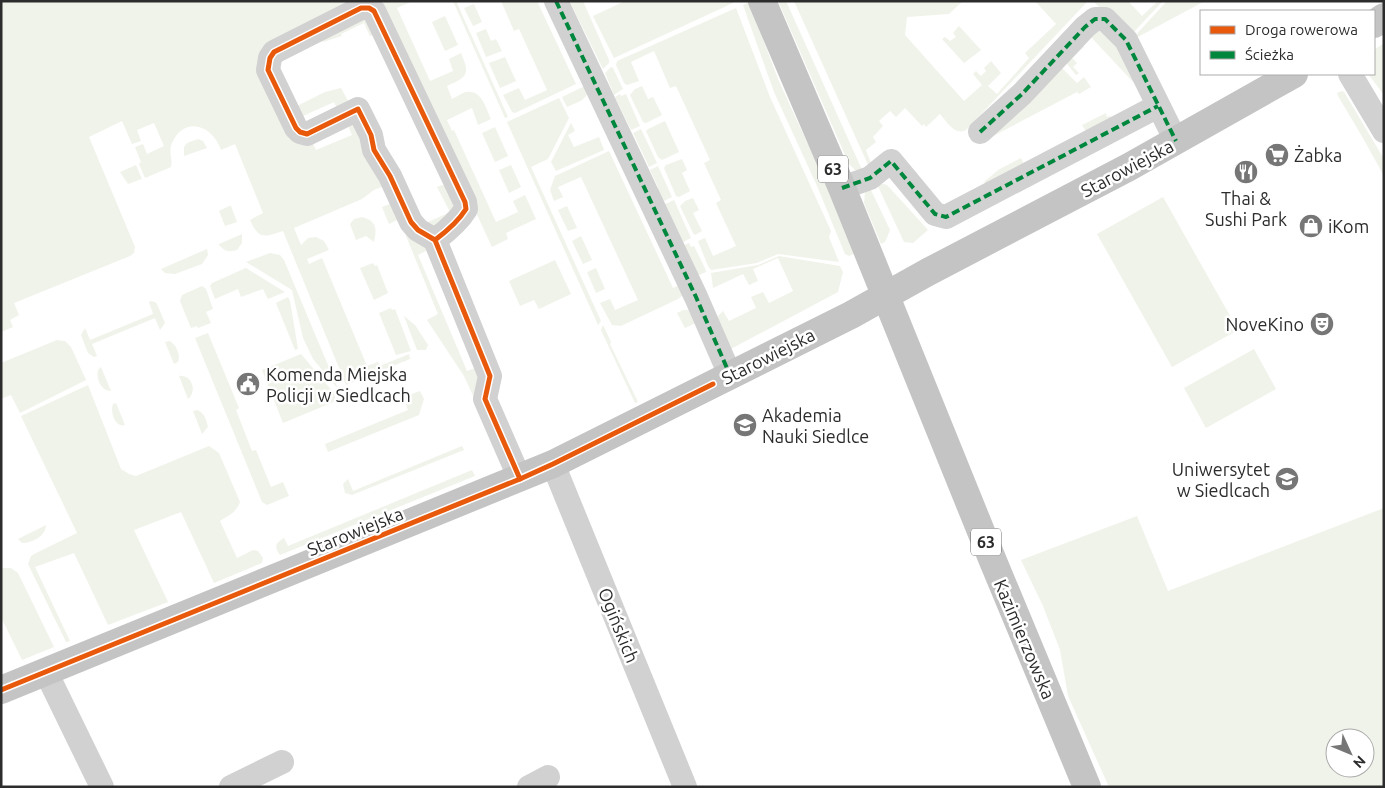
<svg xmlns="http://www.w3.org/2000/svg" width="1385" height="788" font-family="Ubuntu,sans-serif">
  <rect width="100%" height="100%" fill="#fff"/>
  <g fill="#f0f3ea" fill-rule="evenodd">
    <path d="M1,1H354L268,48L316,150L352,135L347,123L354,122L389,184L374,190L362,199L294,228L301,245L308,238L316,237L324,241L329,250L307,259L309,264L322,258L367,366L378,362L380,366L409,354L410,359L346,385L283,231C264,237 259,240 250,220L263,213L235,144L221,150C212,124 184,116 172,143C168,152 173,159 171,167L145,178L139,164L141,162L135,147L143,144L147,154L164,146L154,123L137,130L141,141L132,144L122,121L89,137L135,247L134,253L130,256L14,303L19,315L10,320L13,327L1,332Z"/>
    <path d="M372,1H413L397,8L430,81L453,71L449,59L461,53C470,74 468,77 447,86L452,99C456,97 462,93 466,92C482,89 486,109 491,119L478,125L472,108L447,120L452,131L454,130L496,222L518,212L513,201L525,195L536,219L506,233L508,239L492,247L381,8Z"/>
    <path d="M453,1H456L508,117L505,118Z"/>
    <path d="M501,1H537L576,84L515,113L512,112L503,95L519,88L525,100L547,90L519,29L514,31Z"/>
    <path d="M573,1H583L609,60V63L603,69L570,2Z"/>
    <path d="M625,1H733V3L614,58L593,16Z"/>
    <path d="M778,1H786L863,172L855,170L849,164Z"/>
    <path d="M794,1H963L949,14L907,17L905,35L964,101L982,85L973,74L976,71L981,76L986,71L984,68L991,61L1001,73L988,86L997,94L1029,58L1025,53L1056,24L1035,1H1088L966,130C955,136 947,122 940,114L926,127L924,124L922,126L905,108L896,117L890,111L879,121L883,126L873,137L876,142L866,150L871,163L869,167Z"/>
    <path d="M1093,1H1128L1142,16L1158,1H1163L1129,37Z"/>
    <path d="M1167,1H1205L1134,39L1133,38Z"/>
    <path d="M749,2L778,79L832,197L854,254L849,256L845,254L817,186L774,92L743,5Z"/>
    <path d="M474,4L482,22L473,26L464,8Z"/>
    <path d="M736,8L770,97L831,231L829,237L839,262L778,254L757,263L711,270L708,266L698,241L705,238L713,256L736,246L716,203L721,200L704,163L710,160L676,86L670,88L654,51L631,62L639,81L627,85L624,83L616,65L617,61Z"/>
    <path d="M365,13L376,34L370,36L364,23L341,34L342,36L323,42L319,35Z"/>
    <path d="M445,16L458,45L445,51L432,22Z"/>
    <path d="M959,26L981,50L964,63L942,39L945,37L950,41L956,37L953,33Z"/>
    <path d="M1101,28C1122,35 1130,61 1139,79L1135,84L1090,36L1081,44L1084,47L1072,58L1077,63L1073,67L1079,73L1076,75L1064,60L1092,31Z"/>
    <path d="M486,29L491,41L496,39L502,51L486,57L476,33Z"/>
    <path d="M1384,43V95L1368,74H1374V50Z"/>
    <path d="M505,57L516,81L500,88L489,63Z"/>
    <path d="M1059,65L1077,83L1084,77L1091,87L1079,94L1077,92L982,142Z"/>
    <path d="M611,67L613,68L623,89L614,95L605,73Z"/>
    <path d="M589,84C588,101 580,101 567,107L562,97Z"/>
    <path d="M642,86L648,99L653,97L662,115L646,123L643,122L630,95L635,89Z"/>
    <path d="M341,88L348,101L339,113L334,102L301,117L293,108L325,92Z"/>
    <path d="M1342,91L1344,92L1384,159V176L1363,138L1338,96L1337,93Z"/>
    <path d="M620,94L621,96L626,94L640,126L631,130L615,97Z"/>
    <path d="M559,98L569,118L548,159L531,167L601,321L598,325L507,122Z"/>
    <path d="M1106,113L1107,117L1110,116L1113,122L1088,135L1082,125Z"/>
    <path d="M665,121L679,152L662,160L658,157L646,131L648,129Z"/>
    <path d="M571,123L575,131L568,135L574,147L599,137L604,150L556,171L551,162Z"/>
    <path d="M495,127L508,156L495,162L482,133Z"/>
    <path d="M641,129L657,163L649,167L633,133Z"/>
    <path d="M198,139L203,141L207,148L184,156V147L187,143Z"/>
    <path d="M609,151L673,288L683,283L684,294L678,299L621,326L612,325L600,303L610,299L615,310L638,300L581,177L558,187L563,197L554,201L550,190L555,176Z"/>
    <path d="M1021,158L1026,168L1018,166L987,184L984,182L998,170Z"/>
    <path d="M682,159L687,170L682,173L690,191L679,197L676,196L664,168L666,165Z"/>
    <path d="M136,165L142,179L128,184L120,172Z"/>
    <path d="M511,165L521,187L509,193L499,170Z"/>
    <path d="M658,166L672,197L660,203L658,198V187L650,170Z"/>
    <path d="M876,182L887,185L928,230L913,243L904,242Z"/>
    <path d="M442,185H448L459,206L439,230L424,224L450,212L437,187Z"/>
    <path d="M869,186L890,230L885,242L881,244L864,203L865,192Z"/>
    <path d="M1163,197L1238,330L1172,367L1097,234Z"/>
    <path d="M693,198L699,210L693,213L702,231L695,235L693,233L680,206L685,201Z"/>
    <path d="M674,200L691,238L679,244L661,206Z"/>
    <path d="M395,202L428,250L418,255L467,371L478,367L480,368L475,400L464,376L427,320L438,314L399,219L389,224L382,207Z"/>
    <path d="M229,206H231L237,222L225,226L219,211Z"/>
    <path d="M567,206L577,228L568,231L558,210Z"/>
    <path d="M362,217C377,221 377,229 374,242L366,236L356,240L350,224L354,219Z"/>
    <path d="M242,234V243L237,250C229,252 225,252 219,245V244Z"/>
    <path d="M581,236L592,260L583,264L572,241Z"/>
    <path d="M689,243L691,247L694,246L705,268L706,272L694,277L680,247Z"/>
    <path d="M207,249L208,255L202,264L175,274L165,273L161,269Z"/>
    <path d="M270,253L280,255L284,260L338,389L313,359L303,338L292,290L246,262Z"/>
    <path d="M779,256L840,266L843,272L838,292L727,351L717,317L723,311L729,321L756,308L751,297L763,292L769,303L793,291L778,258L753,269L758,281L749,285L743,274L713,288L711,273L758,265Z"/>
    <path d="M555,260L571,294L539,309L534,300L520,306L509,281Z"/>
    <path d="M373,263L375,266L377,265L388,293L374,300L360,268Z"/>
    <path d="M246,268L285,292L268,299L263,289L241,297L238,289L215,299L210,286L212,283Z"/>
    <path d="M596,268L605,289L596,293L587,272Z"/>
    <path d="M202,286L206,289L213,309L206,312L211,323L198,328L197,326L191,328L180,301L182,295Z"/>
    <path d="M288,297L290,301L298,349L295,350L276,303Z"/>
    <path d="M151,301L155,302L157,304L165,323L160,330L155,318L92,344L97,356L94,357L88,353L81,335L85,328L90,340L153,314L149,302Z"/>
    <path d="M391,308L392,310L395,309L411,351L396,355L379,313Z"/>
    <path d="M683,310H689L700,321L685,328L677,313Z"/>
    <path d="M404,316L415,325L428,345L426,350H417Z"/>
    <path d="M603,325L611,342L610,344L638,402L635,403L601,330Z"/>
    <path d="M208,333L239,408L236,410L252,451L256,450L271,487L283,482L289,496L267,505L262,502L195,338Z"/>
    <path d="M57,340L65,341L71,347L86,380L20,413L11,395L1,399V363Z"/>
    <path d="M170,341C176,345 181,355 178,362L174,364L165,342Z"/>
    <path d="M1254,349L1276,389L1206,428L1184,388Z"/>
    <path d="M301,354L334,393L336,401L283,423L262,370Z"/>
    <path d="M101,367L111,391C101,391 96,379 98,370Z"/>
    <path d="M179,376C191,374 198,391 188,399Z"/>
    <path d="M88,385L121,469L129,474L136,476L209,446L219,453L240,502C236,513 229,515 220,521L237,558L253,550L258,551L263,558L262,563L214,583L181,512L134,530L168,602L108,625L74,553L35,567L70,641L66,642L28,564L31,556L34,554L77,533L21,416Z"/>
    <path d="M420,391L424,399L419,415L328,452L325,444L408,410L403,397Z"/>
    <path d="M116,403L125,425C115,428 110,412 113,404Z"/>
    <path d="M197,410C205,413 206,420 208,427L202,434L193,411Z"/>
    <path d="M462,446L464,450L352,495L345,493L343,484L348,479L353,491Z"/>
    <path d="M472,470L475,476L280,555C274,547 275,543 284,538L288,546Z"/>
    <path d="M1384,508V787H1109L1068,696L1060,650L1043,606L1021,560L1137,516L1168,591ZM1335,738H1365V768H1335Z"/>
    <path d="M46,525C46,536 32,543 22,543L18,539Z"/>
    <path d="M1,565L3,568H11L18,573L54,647L22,660L1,617Z"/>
  </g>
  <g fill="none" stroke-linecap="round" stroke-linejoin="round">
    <g stroke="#d1d1d1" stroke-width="24">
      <path d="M556,1L696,297L730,375"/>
      <path d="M1350,74L1384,131"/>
      <path d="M980,132L1022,94L1085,27L1095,19H1105L1126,40L1176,141"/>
      <path d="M842,188L870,178L891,161L935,214L946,217L1158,106"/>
      <path d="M435,240C447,231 458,222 466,209L465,202L374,11L369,8H361L274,52L270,58L268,70L296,128L300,132L307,134L358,109L371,135L374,150L390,176L411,222L418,230L435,240L490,376L485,399L520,479"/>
      <path d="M553,464L685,787"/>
      <path d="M46,672L102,787"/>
      <path d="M231,787L282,762"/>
      <path d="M529,787L548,777"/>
    </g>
    <g stroke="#c4c4c4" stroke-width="28">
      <path d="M762,1L842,188L993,561L1087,787"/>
      <path d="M1374,24L1384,17"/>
      <path d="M1,690L553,464L851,315L928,272L1129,167L1294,74"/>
    </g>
    <g stroke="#00873e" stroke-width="4" stroke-dasharray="8 4" stroke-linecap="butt">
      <path d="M556,1L696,297L730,375"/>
      <path d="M980,132L1022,94L1085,27L1095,19H1105L1126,40L1176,141"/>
      <path d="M842,188L870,178L891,161L935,214L946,217L1158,106"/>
    </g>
    <g stroke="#fff" stroke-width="8">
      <g id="cycleway">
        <path d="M435,240C447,231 458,222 466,209L465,202L374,11L369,8H361L274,52L270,58L268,70L296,128L300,132L307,134L358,109L371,135L374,150L390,176L411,222L418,230L435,240L490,376L485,399L520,479"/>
        <path d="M1,690L520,479L553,464L713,384"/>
      </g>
    </g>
    <use href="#cycleway" stroke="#e8590c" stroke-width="5"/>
  </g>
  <defs>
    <g id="supermarket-disc" transform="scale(1.25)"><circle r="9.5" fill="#767676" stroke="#fff"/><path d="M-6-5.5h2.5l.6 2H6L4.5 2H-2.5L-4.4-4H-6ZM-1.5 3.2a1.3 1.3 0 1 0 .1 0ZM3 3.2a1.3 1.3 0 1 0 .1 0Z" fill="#fff"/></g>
    <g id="restaurant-disc" transform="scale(1.25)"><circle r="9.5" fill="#767676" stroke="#fff"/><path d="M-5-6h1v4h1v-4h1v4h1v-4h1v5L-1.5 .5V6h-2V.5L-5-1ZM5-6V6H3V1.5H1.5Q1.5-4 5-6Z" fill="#fff"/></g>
    <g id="shop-disc" transform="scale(1.25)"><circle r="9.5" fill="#767676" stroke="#fff"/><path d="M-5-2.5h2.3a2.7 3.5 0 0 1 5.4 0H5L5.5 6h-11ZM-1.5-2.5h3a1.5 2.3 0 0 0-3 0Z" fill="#fff"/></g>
    <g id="theatre-disc" transform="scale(1.25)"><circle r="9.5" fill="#767676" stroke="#fff"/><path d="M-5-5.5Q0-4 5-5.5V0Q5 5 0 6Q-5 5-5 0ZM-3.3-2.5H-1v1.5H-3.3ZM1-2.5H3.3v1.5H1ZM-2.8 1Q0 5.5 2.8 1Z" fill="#fff"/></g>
    <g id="civic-disc" transform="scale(1.25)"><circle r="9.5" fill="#767676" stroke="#fff"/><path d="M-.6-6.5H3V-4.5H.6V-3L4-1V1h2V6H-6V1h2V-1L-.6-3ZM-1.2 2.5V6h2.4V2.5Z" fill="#fff"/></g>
    <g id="school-disc" transform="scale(1.25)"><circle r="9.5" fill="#767676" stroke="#fff"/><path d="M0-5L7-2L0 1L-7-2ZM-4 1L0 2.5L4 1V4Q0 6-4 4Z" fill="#fff"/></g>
    <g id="university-disc" transform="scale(1.25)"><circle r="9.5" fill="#767676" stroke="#fff"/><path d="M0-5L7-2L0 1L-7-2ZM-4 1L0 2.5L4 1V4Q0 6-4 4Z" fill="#fff"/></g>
  </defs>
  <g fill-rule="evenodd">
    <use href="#supermarket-disc" x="1277" y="155"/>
    <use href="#restaurant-disc" x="1246" y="172"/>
    <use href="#shop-disc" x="1311" y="226"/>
    <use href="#theatre-disc" x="1322" y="324"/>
    <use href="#civic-disc" x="248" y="384"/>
    <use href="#school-disc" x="745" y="425"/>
    <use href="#university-disc" x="1287" y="479"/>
  </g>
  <g text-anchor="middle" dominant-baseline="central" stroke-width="5" stroke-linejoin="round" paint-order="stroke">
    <g fill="#fff" stroke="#6b6b6b" stroke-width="1">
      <rect x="818" y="155.5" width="30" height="27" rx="4"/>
      <rect x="971" y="528.5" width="30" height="27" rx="4"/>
    </g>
    <g font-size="16" font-weight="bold" fill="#2c2c2c">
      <text x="833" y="169">63</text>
      <text x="986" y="542">63</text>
    </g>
    <g font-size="18" fill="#2c2c2c" stroke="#fff" text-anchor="start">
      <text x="1294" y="155">Żabka</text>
      <text x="1246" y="198" text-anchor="middle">Thai &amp;<tspan x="1246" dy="21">Sushi Park</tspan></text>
      <text x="1328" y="226">iKom</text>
      <text x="1304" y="324" text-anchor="end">NoveKino</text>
      <text x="266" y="374">Komenda Miejska<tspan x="266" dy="21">Policji w Siedlcach</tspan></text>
      <text x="762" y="415">Akademia<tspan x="762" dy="21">Nauki Siedlce</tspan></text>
      <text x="1270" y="469" text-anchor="end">Uniwersytet<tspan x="1270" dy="21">w Siedlcach</tspan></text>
    </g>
    <g font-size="18" fill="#2c2c2c" stroke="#fff">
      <text transform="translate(1127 168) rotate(-28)">Starowiejska</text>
      <text transform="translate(768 356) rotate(-27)">Starowiejska</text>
      <text transform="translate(355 531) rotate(-22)">Starowiejska</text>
      <text transform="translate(619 625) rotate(68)">Ogińskich</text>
      <text transform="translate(1025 639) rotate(67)">Kazimierzowska</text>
    </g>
  </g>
  <rect width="1385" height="788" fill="none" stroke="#2c2c2c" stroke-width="5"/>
  <rect x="1200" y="10" width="175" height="65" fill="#ffffff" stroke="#ababab"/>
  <rect x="1210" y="26" width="25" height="8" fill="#e8590c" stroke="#ababab"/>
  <text x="1245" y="35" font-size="15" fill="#2c2c2c">Droga rowerowa</text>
  <rect x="1210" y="51" width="25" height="8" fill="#00873e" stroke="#ababab"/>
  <text x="1245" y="60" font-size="15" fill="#2c2c2c">Ścieżka</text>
  <g transform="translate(1350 753) rotate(134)"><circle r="24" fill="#ffffff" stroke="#ababab"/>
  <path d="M0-4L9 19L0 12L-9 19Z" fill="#767676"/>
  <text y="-8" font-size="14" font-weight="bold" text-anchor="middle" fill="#2c2c2c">N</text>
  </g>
</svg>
